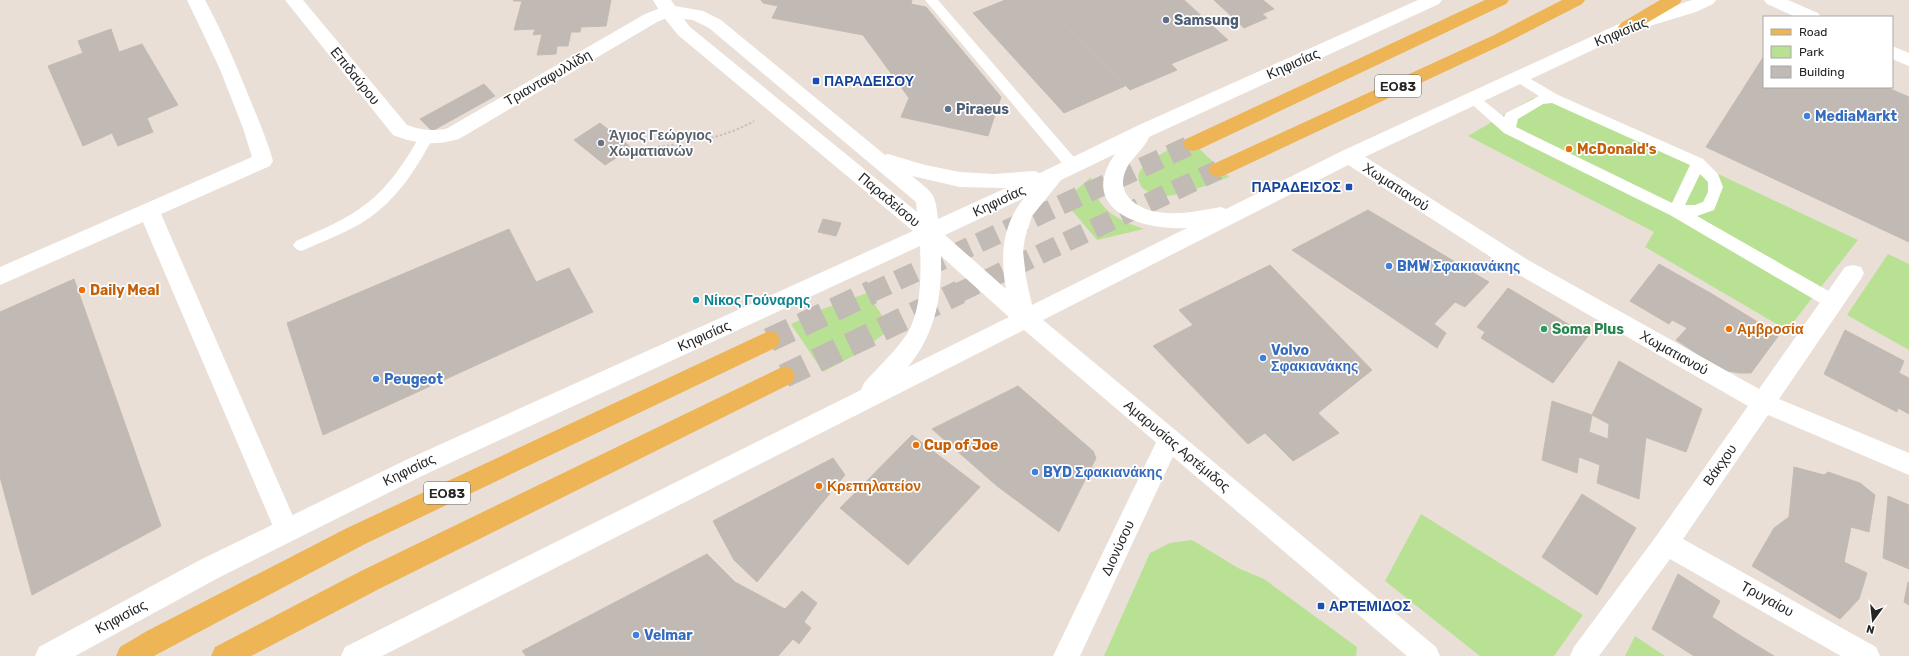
<svg xmlns="http://www.w3.org/2000/svg" width="1909" height="656" font-family="Rubik,sans-serif">
  <rect width="100%" height="100%" fill="#e9dfd7"/>
  <g fill="#b9e193">
    <path d="M1555,97L1858,240L1787,330L1645,247L1654,232L1468,136L1533,98Z"/>
    <path d="M1188,138L1229,177C1209,184 1187,194 1165,196C1157,197 1149,192 1142,188C1140,183 1137,179 1139,173C1143,163 1178,144 1188,138Z"/>
    <path d="M1091,177C1097,210 1114,218 1144,229L1097,240L1064,201Z"/>
    <path d="M1888,254L1909,264V350L1847,315Z"/>
    <path d="M867,293L891,329L853,356L823,372L791,324L823,309Z"/>
    <path d="M1421,514L1583,615L1554,656H1480L1385,581Z"/>
    <path d="M1192,540L1238,568L1264,579L1357,647L1356,656H1104L1150,553L1170,543Z"/>
    <path d="M1635,636L1665,656H1625Z"/>
  </g>
  <g fill="#c1b9b4" stroke="#c4bbb2">
    <path d="M514,0H611L606,26L581,27L580,32H571L568,46H557L556,54L537,55L542,34L533,35L535,29L514,30L522,1H513Z"/>
    <path d="M761,0H912L911,4L926,7L1001,97L988,136L901,117L909,98L863,35L772,18L778,6L763,3Z"/>
    <path d="M1005,0H1040L1125,86L1064,113L973,13Z"/>
    <path d="M1040,0H1104L1177,70L1130,90Z"/>
    <path d="M1104,0H1184L1228,40L1171,64Z"/>
    <path d="M1214,0H1263L1274,9L1262,14L1267,18L1244,28Z"/>
    <path d="M111,29L119,52L142,44L178,105L147,118L153,132L118,146L112,133L83,146L48,66L83,53L78,41Z"/>
    <path d="M1764,56V87H1886L1909,97V242L1706,147Z"/>
    <path d="M484,84L495,96L432,131L420,119Z"/>
    <path d="M600,123L632,148L605,165L574,140Z"/>
    <path d="M1368,210L1489,282L1465,307L1455,302L1434,324L1446,333L1437,348L1292,250Z"/>
    <path d="M823,219L841,223L836,236L818,232Z"/>
    <path d="M509,229L536,282L569,268L593,312L323,435L287,323Z"/>
    <path d="M1659,264L1712,294L1687,328L1672,320L1669,324L1630,301Z"/>
    <path d="M1270,265L1372,370L1318,413L1339,433L1293,461L1265,433L1248,444L1153,346L1193,325L1179,310Z"/>
    <path d="M74,279L161,526L32,595L0,477V312Z"/>
    <path d="M1508,288L1588,336L1553,383L1481,338L1485,332L1477,327Z"/>
    <path d="M1712,294L1779,335L1751,373H1739L1722,370L1676,340L1687,328Z"/>
    <path d="M1845,330L1904,361L1899,373L1909,378V414L1898,408L1897,412L1824,374Z"/>
    <path d="M1619,361L1702,409L1686,452L1609,424L1592,415Z"/>
    <path d="M1018,386L1093,451L1096,458L1059,532L997,486L932,429Z"/>
    <path d="M1552,401L1592,415L1589,432L1608,439L1609,424L1646,437L1639,499L1597,483L1600,465L1579,457L1577,473L1542,460Z"/>
    <path d="M912,435L980,487L908,565L840,508Z"/>
    <path d="M833,458L845,475L757,582L734,560L713,521Z"/>
    <path d="M1794,467L1824,475L1828,472L1860,483L1875,495L1869,532L1851,527L1844,562L1867,573L1859,599L1840,619L1752,566L1774,528L1789,517Z"/>
    <path d="M1582,494L1636,528L1597,595L1542,557Z"/>
    <path d="M1888,496L1909,505V569L1883,558Z"/>
    <path d="M707,554L735,582L785,609L802,591L817,603L804,622L811,628L799,644L793,639L778,656H526L522,651Z"/>
    <path d="M1678,574L1720,601L1712,617L1741,636L1732,656H1694L1652,629Z"/>
    <path d="M1908,582L1909,583V605L1904,602Z"/>
    <path d="M1741,636L1774,656H1732Z"/>
  </g>
  <g fill="none" stroke-linecap="round" stroke-linejoin="round">
    <g stroke="#c2bab4" stroke-width="20" stroke-dasharray="20 10" stroke-linecap="butt">
      <path d="M870,293L1193,144"/>
      <path d="M958,293L1218,170"/>
    </g>
    <g stroke="#c2bab4" stroke-width="24" stroke-dasharray="24 12" stroke-linecap="butt">
      <path d="M769,340L872,292"/>
      <path d="M784,376L960,292"/>
    </g>
    <path stroke="#c2c2c2" stroke-width="2" stroke-dasharray="2.5 2" stroke-linecap="butt" d="M640,149C680,144 719,141 754,121"/>
    <g fill="#fff" fill-rule="evenodd">
      <path d="M925,0H938L1078,162L1080,166L1078,170L1073,171L1068,170Z"/>
      <path d="M1519,72L1558,95L1703,159L1718,174L1723,187L1714,210L1697,216L1839,297L1841,302L1839,307L1833,308L1827,307L1670,215L1504,133L1466,99L1468,96L1473,94L1478,96L1504,117L1506,113L1539,96L1514,80L1512,77L1514,74ZM1552,103L1690,165L1672,203L1516,127L1518,119L1543,104ZM1700,174L1708,182V192L1703,202L1695,205H1685Z"/>
      <path d="M426,133L431,134L433,138C418,165 402,192 377,212C357,229 330,238 306,249L301,251L296,249L293,245L296,241C320,230 346,220 366,204C390,186 406,160 421,134Z"/>
    </g>
    <g fill="#fff" fill-rule="evenodd">
      <path d="M187,0H205C224,35 239,72 254,109C261,126 268,143 273,161L270,166L161,214L299,530L296,538L287,542L278,538L143,222L0,285V267L252,157L243,128L219,67Z"/>
      <path d="M285,0H303L407,125C420,130 432,131 446,129L645,14L668,5L674,7L677,11L674,15L657,22L459,139C435,146 416,144 393,135Z"/>
      <path d="M1764,0H1788L1818,13L1821,17H1796L1767,4Z"/>
      <path d="M1892,46L1909,53V66L1892,59Z"/>
      <path d="M1349,149L1356,151L1528,260L1759,389L1845,267L1853,265L1861,267L1864,273L1861,279L1779,399L1909,453V475L1768,415L1683,539L1876,647L1880,656H1841L1670,559L1599,656H1570L1574,647L1657,535L1748,406L1514,272L1342,161L1339,156L1342,151Z"/>
      <path d="M1169,429L1177,432L1181,439L1080,656H1053L1161,432Z"/>
    </g>
    <path fill="#fff" fill-rule="evenodd" d="M653,0H671L675,6L703,11L721,20L885,155L888,154L925,165L960,172L994,174L1034,171L1040,173L1139,125L1418,0H1442L1439,4L1149,137C1144,150 1130,158 1125,172C1121,183 1123,192 1131,200C1154,221 1194,212 1221,207L1226,209L1342,151L1621,23L1692,0H1716L1713,4L1696,12L1633,31L1356,161L1043,320L1436,647L1440,656H1407L1024,330L382,656H341L345,647L861,390L864,383C878,367 895,352 907,334C922,309 921,274 920,246L424,475L218,578L75,656H35L39,647L200,560L408,459L913,231L678,35L662,15ZM684,19L693,20L709,28L916,202L917,212L690,27ZM1115,154C1076,210 1142,231 1187,228L1032,305L1026,278L1023,251L1025,238L1032,216L1061,180ZM912,176L960,187L1006,188L938,219C935,191 933,194 912,176ZM1024,198C1002,225 1000,256 1006,289L945,235ZM941,256L1009,317L908,367C935,334 942,298 941,256Z"/>
    <g fill="#eeb557" fill-rule="evenodd">
      <path d="M1485,0H1509L1506,4L1200,149L1193,151L1186,149L1183,144L1186,139Z"/>
      <path d="M1562,0H1585L1582,4L1506,43L1225,175L1218,177L1211,175L1208,170L1211,165L1494,35Z"/>
      <path d="M1660,0H1682L1679,4L1633,31L1627,33L1621,31L1618,27L1621,23Z"/>
      <path d="M769,331L777,333L780,340L777,347L365,544L154,656H116L120,647L147,631L347,528Z"/>
      <path d="M784,366L792,369L795,376L792,383L379,589L251,656H211L215,647L361,571Z"/>
    </g>
  </g>
  <g fill="#5c6f8a" stroke="#fff" stroke-width="1.5">
    <circle cx="1166" cy="20" r="4"/>
    <circle cx="948" cy="109" r="4"/>
  </g>
  <g fill="#1a4fb4" stroke="#fff" stroke-width="1.5">
    <rect x="812" y="77" width="8" height="8" rx="2"/>
    <rect x="1345" y="183" width="8" height="8" rx="2"/>
    <rect x="1317" y="602" width="8" height="8" rx="2"/>
  </g>
  <g fill="#3f7fe0" stroke="#fff" stroke-width="1.5">
    <circle cx="1807" cy="116" r="4"/>
    <circle cx="1389" cy="266" r="4"/>
    <circle cx="1263" cy="358" r="4"/>
    <circle cx="376" cy="379" r="4"/>
    <circle cx="1035" cy="472" r="4"/>
    <circle cx="636" cy="635" r="4"/>
  </g>
  <circle fill="#6b7280" stroke="#fff" stroke-width="1.5" cx="601" cy="143" r="4"/>
  <g fill="#e8710a" stroke="#fff" stroke-width="1.5">
    <circle cx="1569" cy="149" r="4"/>
    <circle cx="82" cy="290" r="4"/>
    <circle cx="1729" cy="329" r="4"/>
    <circle cx="916" cy="445" r="4"/>
    <circle cx="819" cy="486" r="4"/>
  </g>
  <circle fill="#0f9aa8" stroke="#fff" stroke-width="1.5" cx="696" cy="300" r="4"/>
  <circle fill="#2e9e5b" stroke="#fff" stroke-width="1.5" cx="1544" cy="329" r="4"/>
  <g text-anchor="middle" dominant-baseline="central" stroke-width="3.5" stroke-linejoin="round" paint-order="stroke">
    <g fill="#fff" stroke="#676767" stroke-width="1">
      <rect x="1375" y="75" width="46" height="22" rx="3"/>
      <rect x="424" y="482" width="46" height="22" rx="3"/>
    </g>
    <g font-size="13" font-weight="bold" fill="#262626">
      <text x="1398" y="86">ΕΟ83</text>
      <text x="447" y="493">ΕΟ83</text>
    </g>
    <g font-size="14" font-weight="bold" fill="#4e5e75" stroke="#fff" text-anchor="start">
      <text x="1174" y="20">Samsung</text>
      <text x="956" y="109">Piraeus</text>
    </g>
    <g font-size="14" fill="#262626" stroke="#fff">
      <text transform="translate(1621 32) rotate(-22)">Κηφισίας</text>
      <text transform="translate(1293 64) rotate(-24)">Κηφισίας</text>
      <text transform="translate(355 76) rotate(51)">Επιδαύρου</text>
      <text transform="translate(548 78) rotate(-30)">Τριανταφυλλίδη</text>
      <text transform="translate(1396 187) rotate(33)">Χωματιανού</text>
      <text transform="translate(889 200) rotate(40)">Παραδείσου</text>
      <text transform="translate(999 201) rotate(-25)">Κηφισίας</text>
      <text transform="translate(704 336) rotate(-24)">Κηφισίας</text>
      <text transform="translate(1674 353) rotate(29)">Χωματιανού</text>
      <text transform="translate(1177 446) rotate(40)">Αμαρυσίας Αρτέμιδος</text>
      <text transform="translate(1720 465) rotate(-55)">Βάκχου</text>
      <text transform="translate(409 470) rotate(-26)">Κηφισίας</text>
      <text transform="translate(1118 548) rotate(-65)">Διονύσου</text>
      <text transform="translate(1767 599) rotate(29)">Τρυγαίου</text>
      <text transform="translate(121 617) rotate(-28)">Κηφισίας</text>
    </g>
    <g font-size="14" font-weight="bold" fill="#164399" stroke="#fff" text-anchor="start">
      <text x="824" y="81">ΠΑΡΑΔΕΙΣΟΥ</text>
      <text x="1341" y="187" text-anchor="end">ΠΑΡΑΔΕΙΣΟΣ</text>
      <text x="1329" y="606">ΑΡΤΕΜΙΔΟΣ</text>
    </g>
    <g font-size="14" font-weight="bold" fill="#366cbe" stroke="#fff" text-anchor="start">
      <text x="1815" y="116">MediaMarkt</text>
      <text x="1397" y="266">BMW Σφακιανάκης</text>
      <text x="1271" y="350">Volvo<tspan x="1271" dy="16">Σφακιανάκης</tspan></text>
      <text x="384" y="379">Peugeot</text>
      <text x="1043" y="472">BYD Σφακιανάκης</text>
      <text x="644" y="635">Velmar</text>
    </g>
    <g font-size="14" font-weight="bold" fill="#5b616d" stroke="#fff" text-anchor="start">
      <text x="609" y="135">Άγιος Γεώργιος<tspan x="609" dy="16">Χωματιανών</tspan></text>
    </g>
    <g font-size="14" font-weight="bold" fill="#c56008" stroke="#fff" text-anchor="start">
      <text x="1577" y="149">McDonald's</text>
      <text x="90" y="290">Daily Meal</text>
      <text x="1737" y="329">Αμβροσία</text>
      <text x="924" y="445">Cup of Joe</text>
      <text x="827" y="486">Κρεπηλατείον</text>
    </g>
    <g font-size="14" font-weight="bold" fill="#0d838f" stroke="#fff" text-anchor="start">
      <text x="704" y="300">Νίκος Γούναρης</text>
    </g>
    <g font-size="14" font-weight="bold" fill="#27864d" stroke="#fff" text-anchor="start">
      <text x="1552" y="329">Soma Plus</text>
    </g>
  </g>
  <rect x="1763" y="16" width="130" height="72" fill="#ffffff" stroke="#a8a8a8"/>
  <rect x="1771" y="29" width="20" height="6" fill="#eeb557" stroke="#a8a8a8"/>
  <text x="1799" y="36" font-size="12" fill="#262626">Road</text>
  <rect x="1771" y="46" width="20" height="12" fill="#b9e193" stroke="#a8a8a8"/>
  <text x="1799" y="56" font-size="12" fill="#262626">Park</text>
  <rect x="1771" y="66" width="20" height="12" fill="#c1b9b4" stroke="#a8a8a8"/>
  <text x="1799" y="76" font-size="12" fill="#262626">Building</text>
  <g transform="translate(1873 620) rotate(195)" stroke="#ffffff" stroke-width="3" paint-order="stroke">
  <path d="M0-3L7 15L0 10L-7 15Z" fill="#262626"/>
  <text y="-6" font-size="11" font-weight="bold" text-anchor="middle" fill="#262626">N</text>
  </g>
</svg>
